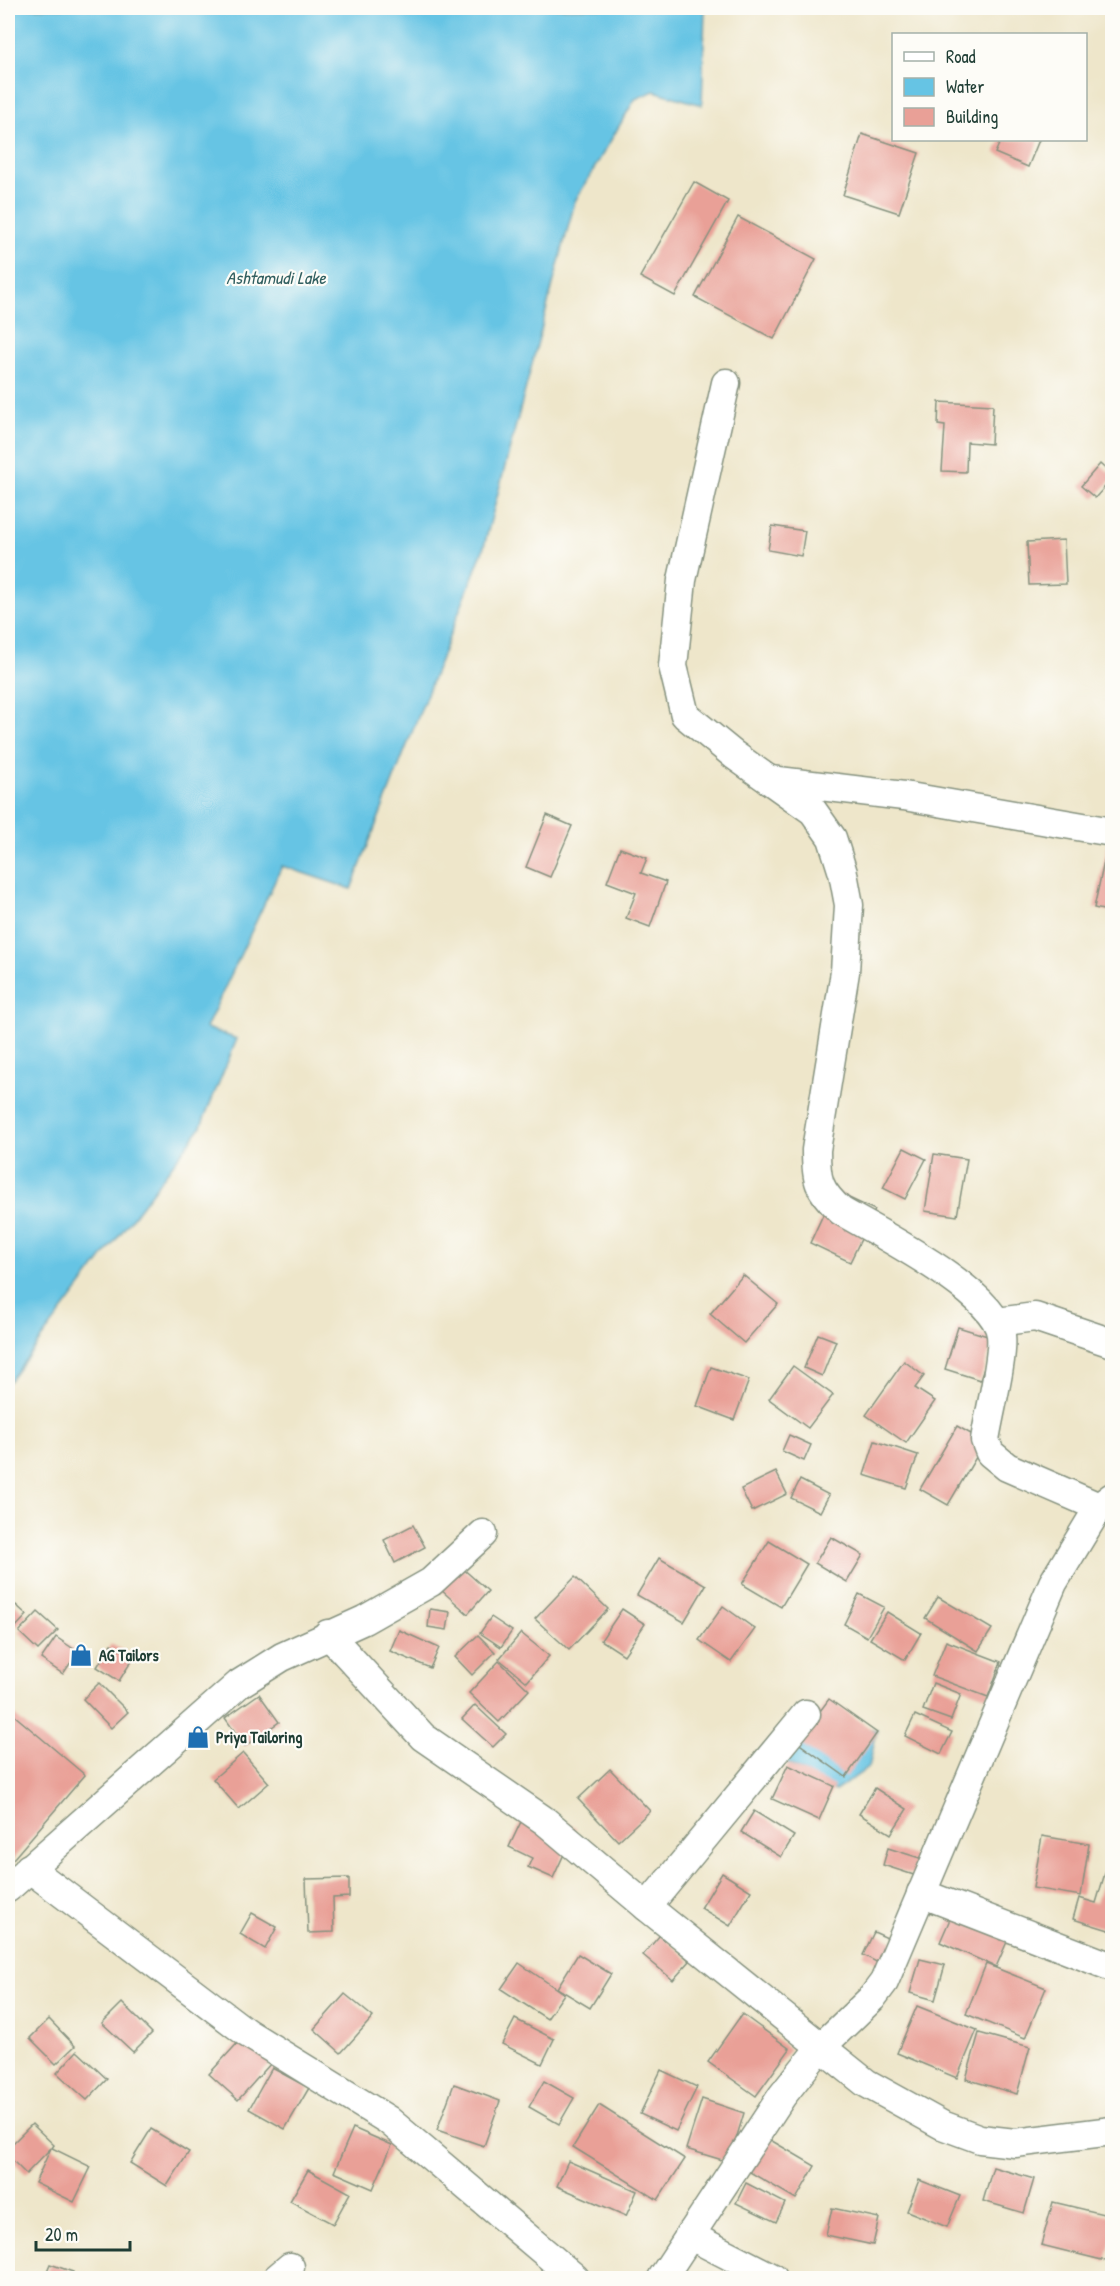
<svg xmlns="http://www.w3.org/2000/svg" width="1120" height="2286" font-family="'Patrick Hand',sans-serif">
  <rect width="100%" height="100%" fill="#fdfcf7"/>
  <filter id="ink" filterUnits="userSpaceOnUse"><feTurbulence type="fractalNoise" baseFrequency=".0167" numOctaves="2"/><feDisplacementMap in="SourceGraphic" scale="12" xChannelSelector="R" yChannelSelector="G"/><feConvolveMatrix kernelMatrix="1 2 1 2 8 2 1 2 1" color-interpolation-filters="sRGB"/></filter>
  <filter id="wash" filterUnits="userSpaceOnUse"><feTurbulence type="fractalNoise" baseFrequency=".008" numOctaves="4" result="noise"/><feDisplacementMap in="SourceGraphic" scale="24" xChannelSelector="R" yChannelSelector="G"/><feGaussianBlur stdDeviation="1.35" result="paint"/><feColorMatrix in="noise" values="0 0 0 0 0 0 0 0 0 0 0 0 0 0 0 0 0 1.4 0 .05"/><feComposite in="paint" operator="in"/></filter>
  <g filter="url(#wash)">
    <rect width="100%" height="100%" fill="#eee6ca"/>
    <g fill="#66c4e4" stroke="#42808c" stroke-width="1.5">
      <path d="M8,8H705L702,105L654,91L635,99L575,201L483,550L351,889L282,866L206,1028L237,1039L200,1128L8,1383Z"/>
      <path d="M819,1720L877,1730L869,1767L835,1791L784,1761Z"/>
    </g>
    <g id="blocks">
      <g fill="#e9a097">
        <path d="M862,134L919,153L899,213L843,195Z"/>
        <path d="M1001,140H1039L1028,167L995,153Z"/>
        <path d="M694,182L728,201L675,296L640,277Z"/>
        <path d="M738,217L816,259L774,339L695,297Z"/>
        <path d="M939,402L993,405L991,444L967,442L966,472L942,471L945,426L938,425Z"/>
        <path d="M1100,464L1112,475V479L1095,498L1081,486Z"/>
        <path d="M772,526L805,531L801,556L768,550Z"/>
        <path d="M1064,540L1066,584L1029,585L1027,542Z"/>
        <path d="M547,815L572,826L550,877L526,867Z"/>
        <path d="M1112,825V912L1094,908Z"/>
        <path d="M620,848L647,858L641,873L666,882L650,927L626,918L636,893L607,882Z"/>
        <path d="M904,1148L926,1159L905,1199L883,1188Z"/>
        <path d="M934,1154L967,1159L957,1216L925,1211Z"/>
        <path d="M834,1191L875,1210L850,1262L810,1243Z"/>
        <path d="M743,1275L778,1304L744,1343L710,1314Z"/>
        <path d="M958,1327L994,1338L980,1380L945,1369Z"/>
        <path d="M818,1334L836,1341L822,1376L804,1368Z"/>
        <path d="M904,1361L924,1376L915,1388L935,1401L906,1443L866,1415Z"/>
        <path d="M793,1366L833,1395L808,1428L769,1399Z"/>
        <path d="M711,1367L749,1380L734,1420L697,1406Z"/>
        <path d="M957,1426L985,1442L948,1505L920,1489Z"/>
        <path d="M789,1435L811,1445L804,1461L782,1451Z"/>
        <path d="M875,1441L918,1455L906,1488L864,1475Z"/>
        <path d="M776,1472L787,1494L752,1511L741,1489Z"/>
        <path d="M800,1480L829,1495L820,1512L791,1498Z"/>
        <path d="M413,1525L425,1547L395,1563L384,1540Z"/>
        <path d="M831,1537L863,1555L847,1582L815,1563Z"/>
        <path d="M769,1541L807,1564L781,1607L742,1584Z"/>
        <path d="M659,1558L706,1585L684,1622L637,1595Z"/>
        <path d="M460,1566L488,1591L468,1614L440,1589Z"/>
        <path d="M575,1577L608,1609L569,1650L535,1619Z"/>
        <path d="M859,1594L884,1607L867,1637L844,1624Z"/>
        <path d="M938,1597L992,1629L978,1651L925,1618Z"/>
        <path d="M16,1605L27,1615L12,1631L8,1627V1614Z"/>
        <path d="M723,1606L755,1629L731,1662L699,1640Z"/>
        <path d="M430,1609L450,1612L447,1630L428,1627Z"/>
        <path d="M622,1609L645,1624L624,1655L601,1640Z"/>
        <path d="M38,1612L58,1630L38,1650L19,1632Z"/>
        <path d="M887,1612L921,1633L905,1660L870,1639Z"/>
        <path d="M491,1617L512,1631L501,1647L480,1633Z"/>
        <path d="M399,1630L439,1648L430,1668L390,1651Z"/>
        <path d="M521,1633L549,1656L527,1682L499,1659Z"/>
        <path d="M478,1635L495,1652L472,1675L455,1657Z"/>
        <path d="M56,1637L78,1652L63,1674L41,1659Z"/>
        <path d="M946,1641L1001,1662L988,1697L932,1676Z"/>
        <path d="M111,1644L134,1657L119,1681L97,1667Z"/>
        <path d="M499,1661L529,1690L499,1722L469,1693Z"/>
        <path d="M99,1683L128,1712L111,1728L83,1699Z"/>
        <path d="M933,1683L961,1694L951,1720L923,1710Z"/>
        <path d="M259,1694L279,1722L245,1746L225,1718Z"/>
        <path d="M829,1699L877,1733L846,1777L797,1742Z"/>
        <path d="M475,1705L506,1734L493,1747L462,1719Z"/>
        <path d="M8,1710L85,1775L8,1865Z"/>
        <path d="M915,1715L952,1732L941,1754L905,1736Z"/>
        <path d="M243,1753L269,1783L239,1809L213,1779Z"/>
        <path d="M788,1765L834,1786L819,1820L772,1799Z"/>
        <path d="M610,1769L650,1811L618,1841L578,1799Z"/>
        <path d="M875,1788L907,1809L891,1834L859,1814Z"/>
        <path d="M529,1805L576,1828L553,1878L528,1867L532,1858L509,1847Z"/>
        <path d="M754,1811L794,1836L781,1857L741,1832Z"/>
        <path d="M1042,1836L1089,1844L1081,1896L1033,1888Z"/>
        <path d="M888,1848L926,1860L920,1877L883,1865Z"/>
        <path d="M1112,1850V1931L1073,1919L1079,1898L1096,1903Z"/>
        <path d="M722,1873L751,1891L730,1926L701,1908Z"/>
        <path d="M349,1878V1897L333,1898L334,1932L308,1933L306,1879Z"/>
        <path d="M960,1896L1016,1921L996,1967L940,1942Z"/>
        <path d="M252,1913L277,1927L265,1949L240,1934Z"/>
        <path d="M874,1932L894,1941L882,1965L863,1955Z"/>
        <path d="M660,1935L690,1961L673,1980L643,1955Z"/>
        <path d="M578,1954L611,1974L590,2008L557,1988Z"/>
        <path d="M920,1959L945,1965L935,2000L910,1993Z"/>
        <path d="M519,1963L564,1994L547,2019L501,1989Z"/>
        <path d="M986,1964L1046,1988L1025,2038L966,2014Z"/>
        <path d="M345,1994L373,2017L341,2053L314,2029Z"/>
        <path d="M122,2003L152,2033L133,2052L102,2023Z"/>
        <path d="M917,2006L977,2030L957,2078L897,2053Z"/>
        <path d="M742,2014L790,2049L756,2096L708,2062Z"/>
        <path d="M49,2019L75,2046L56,2064L30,2038Z"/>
        <path d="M515,2019L554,2039L542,2064L502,2044Z"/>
        <path d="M979,2033L1030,2047L1017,2094L966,2079Z"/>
        <path d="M244,2036L272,2062L238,2100L209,2074Z"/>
        <path d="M77,2051L107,2079L87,2100L57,2073Z"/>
        <path d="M272,2068L309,2088L285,2129L249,2109Z"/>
        <path d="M661,2070L697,2087L676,2131L640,2114Z"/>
        <path d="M544,2081L574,2098L559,2124L529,2107Z"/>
        <path d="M454,2084L500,2101L484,2146L437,2130Z"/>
        <path d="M702,2099L744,2113L729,2162L686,2149Z"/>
        <path d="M599,2105L685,2159L658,2200L573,2147Z"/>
        <path d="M32,2124L54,2145L52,2148L91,2167L74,2202L35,2183L51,2148L26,2174L8,2156V2148Z"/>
        <path d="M353,2128L392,2145L373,2189L334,2172Z"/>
        <path d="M151,2129L189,2152L167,2186L130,2163Z"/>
        <path d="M767,2138L815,2166L796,2199L748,2171Z"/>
        <path d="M568,2161L637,2191L626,2216L557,2186Z"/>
        <path d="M993,2167L1034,2179L1024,2213L983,2201Z"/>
        <path d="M308,2170L350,2193L333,2224L290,2201Z"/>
        <path d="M919,2180L960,2196L947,2227L907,2211Z"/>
        <path d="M746,2183L785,2203L776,2222L736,2203Z"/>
        <path d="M1053,2202L1112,2216V2238L1106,2261L1041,2245Z"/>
        <path d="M832,2208L879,2218L873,2245L826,2235Z"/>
        <path d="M50,2264L73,2272L71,2278H44Z"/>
      </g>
    </g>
  </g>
  <g filter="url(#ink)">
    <use href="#blocks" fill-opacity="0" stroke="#86927f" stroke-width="1.5"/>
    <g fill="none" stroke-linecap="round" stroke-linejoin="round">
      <g stroke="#86927f" stroke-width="31">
        <g id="street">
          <path d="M726,383L682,580L673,666L685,715L734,755L813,811L832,838L843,873L849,905L845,972L816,1150C816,1180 818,1190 841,1211C878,1233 996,1292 1001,1335C1004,1358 989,1413 985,1440L990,1453L1007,1467L1099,1507"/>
          <path d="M770,780L904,796L1112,832"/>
          <path d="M997,1322L1035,1317L1112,1343"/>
          <path d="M328,1634L423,1737L545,1821L647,1907L866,2083L942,2125L980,2139L1015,2143L1112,2131"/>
          <path d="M29,1868L247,2033L388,2120L575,2278"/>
          <path d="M8,1888L239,1684L282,1657L364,1620L431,1582L483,1534"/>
          <path d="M921,1893L1112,1967"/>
          <path d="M647,1907L806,1714"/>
          <path d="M689,2235L773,2278"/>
          <path d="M277,2278L290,2267"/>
          <path d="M662,2278L782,2096L820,2048L872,1998L884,1982L1053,1583L1099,1507L1112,1497"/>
        </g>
      </g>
      <use href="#street" stroke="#fff" stroke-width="28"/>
    </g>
  </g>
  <defs>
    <g id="shop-bare" transform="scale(1.8)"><path d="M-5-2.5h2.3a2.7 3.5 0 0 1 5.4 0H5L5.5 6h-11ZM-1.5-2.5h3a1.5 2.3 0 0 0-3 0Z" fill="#1f6fb2" stroke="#fdfcf7" stroke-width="2.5" paint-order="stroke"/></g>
  </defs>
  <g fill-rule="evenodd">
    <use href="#shop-bare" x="81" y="1655"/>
    <use href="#shop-bare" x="198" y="1737"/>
  </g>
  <g text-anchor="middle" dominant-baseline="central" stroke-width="4.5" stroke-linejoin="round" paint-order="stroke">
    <g font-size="16" font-weight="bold" fill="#1f3d34" stroke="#fdfcf7" text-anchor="start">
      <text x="99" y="1655">AG Tailors</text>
      <text x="216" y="1737">Priya Tailoring</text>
    </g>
    <g font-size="18" font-style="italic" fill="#315f60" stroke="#fdfcf7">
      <text x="276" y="277">Ashtamudi Lake</text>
    </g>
  </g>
  <rect width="1120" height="2286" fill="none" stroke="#fdfcf7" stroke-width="30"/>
  <rect x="892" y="33" width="195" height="108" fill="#fdfcf7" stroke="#a4b0a9" stroke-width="1.5"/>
  <rect x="904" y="52" width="30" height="9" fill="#ffffff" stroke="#a4b0a9" stroke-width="1.5"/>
  <text x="946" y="63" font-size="18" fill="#1f3d34">Road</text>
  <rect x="904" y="78" width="30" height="18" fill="#66c4e4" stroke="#a4b0a9" stroke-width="1.5"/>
  <text x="946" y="93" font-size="18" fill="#1f3d34">Water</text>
  <rect x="904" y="108" width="30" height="18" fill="#e9a097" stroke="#a4b0a9" stroke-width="1.5"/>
  <text x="946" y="123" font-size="18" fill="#1f3d34">Building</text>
  <path d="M36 2241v9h94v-9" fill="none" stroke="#1f3d34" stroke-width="3"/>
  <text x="45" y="2241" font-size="18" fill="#1f3d34" stroke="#fdfcf7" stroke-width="4.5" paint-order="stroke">20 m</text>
</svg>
